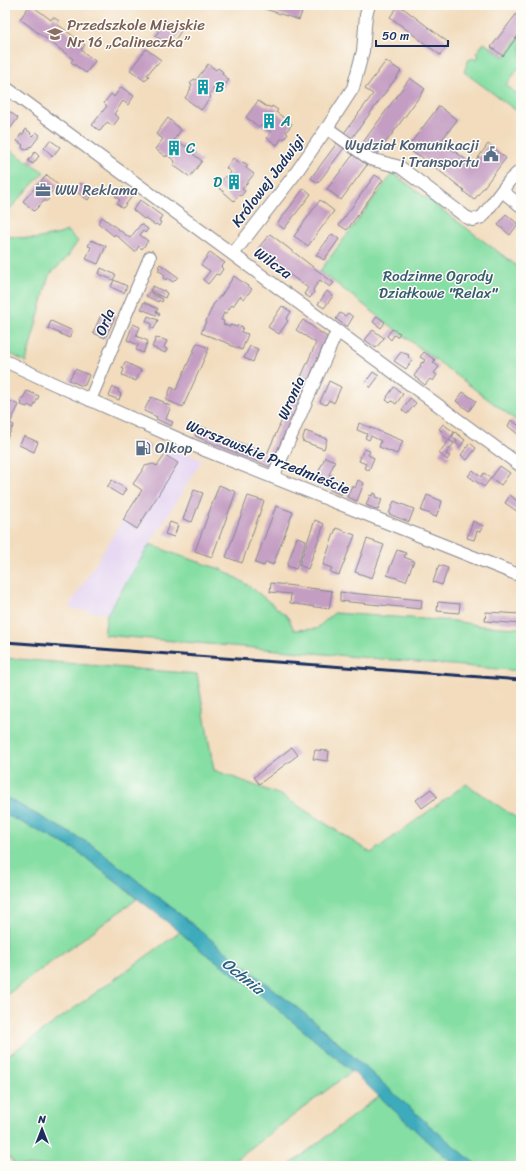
<svg xmlns="http://www.w3.org/2000/svg" width="526" height="1171" font-family="Sriracha,sans-serif">
  <rect width="100%" height="100%" fill="#fdfcf7"/>
  <filter id="ink" filterUnits="userSpaceOnUse"><feTurbulence type="fractalNoise" baseFrequency=".025" numOctaves="2"/><feDisplacementMap in="SourceGraphic" scale="8" xChannelSelector="R" yChannelSelector="G"/><feConvolveMatrix kernelMatrix="1 2 1 2 8 2 1 2 1" color-interpolation-filters="sRGB"/></filter>
  <filter id="wash" filterUnits="userSpaceOnUse"><feTurbulence type="fractalNoise" baseFrequency=".012" numOctaves="4" result="noise"/><feDisplacementMap in="SourceGraphic" scale="16" xChannelSelector="R" yChannelSelector="G"/><feGaussianBlur stdDeviation="0.9" result="paint"/><feColorMatrix in="noise" values="0 0 0 0 0 0 0 0 0 0 0 0 0 0 0 0 0 1.4 0 .05"/><feComposite in="paint" operator="in"/></filter>
  <g filter="url(#wash)">
    <rect width="100%" height="100%" fill="#f2dcbd"/>
    <path fill="#e4d3f2" d="M169,446L202,460L107,614L68,608Z"/>
    <g fill="#85dea3" stroke="#508680">
      <path d="M521,34V65L506,85L521,97V114L464,72L469,59L470,60L472,58L476,60L479,55L476,53L484,43L504,57Z"/>
      <path d="M5,147L44,172L5,214Z"/>
      <path d="M393,173L521,269V424L400,333L320,271Z"/>
      <path d="M67,231L78,241L66,259L49,275L26,362L5,351V236L35,239L60,234Z"/>
      <path d="M150,544L172,553L223,570L248,585L288,617L294,630L316,629L334,613L455,621L481,626L521,628V671L104,635L107,614Z"/>
      <path d="M5,658L197,674L214,770L283,796L371,853L466,784L521,821V1166H478L429,1125L314,1021L241,964L176,911L92,845L5,797Z"/>
      <path d="M5,814L76,850L137,899L5,996Z"/>
      <path d="M180,932L203,952L222,965L252,988L352,1071L227,1166H17L5,1153V1058Z"/>
      <path d="M379,1096L428,1142L457,1166H288Z"/>
    </g>
    <path fill="#3eabbc" stroke="#2c6d8d" d="M5,797L92,845L176,911L241,964L314,1021L429,1125L478,1166H457L428,1142L352,1071L252,988L222,965L203,952L180,932L76,850L5,814Z"/>
    <g id="blocks">
      <g fill="#c49dc3">
        <path d="M30,5H31L51,20L53,17L59,21L57,24L85,45L81,50L95,61L86,73L71,62L73,59L20,19Z"/>
        <path d="M253,5H298L304,7L299,20Z"/>
        <path d="M399,5L449,43L440,55L390,17Z"/>
        <path d="M521,8V31L503,56L491,47Z"/>
        <path d="M166,21L181,31L175,40L173,39L168,47L160,42L161,40L155,36Z"/>
        <path d="M146,49L161,60L157,65L156,64L147,75L149,76L145,81L130,70Z"/>
        <path d="M386,61L401,71L352,138L344,133L373,94L365,89Z"/>
        <path d="M208,64L216,70L218,68L223,72L222,74L229,80L222,89L216,85L209,95L211,97L201,110L185,98L191,89H190L192,85L190,84L194,79L196,80Z"/>
        <path d="M410,78L425,89L376,156L361,145Z"/>
        <path d="M121,87L134,96L128,105L123,101L114,114L119,118L113,126L107,122L100,131L92,125L107,106L104,103L111,94L114,97Z"/>
        <path d="M258,101L267,107L268,106L271,108L272,106L278,110L276,112L292,124L286,132L288,134L284,139L282,138L277,145L267,138L271,132L261,125L259,127L246,117Z"/>
        <path d="M439,106L457,120L441,141L473,165L488,144L506,158L474,200L463,191L464,190L419,155L418,156L407,148Z"/>
        <path d="M9,111L18,118L10,129L5,125V117Z"/>
        <path d="M168,118L181,130L174,140L178,143L179,142L186,147L187,145L193,149L191,151L194,153L193,154L202,161L190,177L173,165L175,161L167,155L166,157L155,149L163,139L156,134Z"/>
        <path d="M26,129L31,133L30,134L32,136L36,132L40,135L31,147L30,146L27,150L23,149L22,146L23,145L17,141L21,134H23Z"/>
        <path d="M50,140L60,147L52,157L51,156L52,155L44,148Z"/>
        <path d="M337,143L344,148L318,183L311,178Z"/>
        <path d="M35,152L39,156L33,164L28,161Z"/>
        <path d="M353,155L367,165L341,200L327,189Z"/>
        <path d="M233,158L241,164L243,162L248,165L246,168L254,174L242,189L245,191L241,196L239,195L234,201L218,187L225,176L227,178L231,172L226,168Z"/>
        <path d="M47,175L58,185L48,196L49,199L47,201H44L34,211L23,201Z"/>
        <path d="M375,175L383,180L347,230L339,225Z"/>
        <path d="M80,183L93,192L88,200L75,191Z"/>
        <path d="M122,187L133,195L123,208L117,204L120,200L115,196Z"/>
        <path d="M304,188L311,194L284,229L277,224Z"/>
        <path d="M140,200L162,216L159,221L161,222L159,226L156,224L155,225L145,218L144,219L133,210Z"/>
        <path d="M320,200L334,211L308,246L294,236Z"/>
        <path d="M506,214L518,224L510,235L498,225Z"/>
        <path d="M102,217L130,238L141,224L148,229L145,233L143,231L140,235L148,241L142,249L139,246L135,252L115,234L114,236L98,223Z"/>
        <path d="M270,234L334,283L330,287L320,280L314,288L313,291L314,292L310,298L304,294L308,288L278,266L279,265L258,248Z"/>
        <path d="M332,234L339,239L324,260L316,255Z"/>
        <path d="M91,240L106,246L98,264L86,259L91,247L88,246Z"/>
        <path d="M210,252L225,263L221,267L223,269L219,275L216,274L208,284L203,280L210,271L201,265Z"/>
        <path d="M160,264L178,277L173,282L167,278L166,280L163,278L165,275L158,270L160,268L158,267Z"/>
        <path d="M101,268L116,275L113,280L99,274Z"/>
        <path d="M234,276L252,289L244,299L240,296L233,306L232,305L225,314L224,313L221,320L224,321L223,324L230,327V325L237,327L238,325L243,327L241,332L248,334L242,350L230,345V344L201,333L213,305L220,296H221Z"/>
        <path d="M114,280L127,286L124,293L111,287Z"/>
        <path d="M153,286L163,291V290L165,291V292L167,293L165,298L150,291Z"/>
        <path d="M327,291L333,296L324,308L318,304Z"/>
        <path d="M149,292L163,299L162,302L159,300L158,302L146,296Z"/>
        <path d="M144,302L158,309L156,312L160,314L159,316L141,309Z"/>
        <path d="M282,306L291,312L286,319L288,321L279,334L268,327Z"/>
        <path d="M106,313L115,317L105,338L93,333L101,315L104,317Z"/>
        <path d="M340,313L345,316L348,313L353,317L347,327L336,319Z"/>
        <path d="M148,316L158,320L154,329L150,328L152,324L146,321Z"/>
        <path d="M377,316L385,322L381,328L373,322Z"/>
        <path d="M303,320L327,337L270,467L195,436L200,426L267,454L316,343L296,330Z"/>
        <path d="M51,321L73,331L69,338L48,328Z"/>
        <path d="M133,324L140,327L136,336L148,341L143,353L136,350L138,345L127,340Z"/>
        <path d="M392,329L400,333L397,337L394,335L391,340L387,336Z"/>
        <path d="M373,330L384,338L376,348L365,340Z"/>
        <path d="M156,338L159,339L160,338L167,341L164,347L167,349L165,353L152,347Z"/>
        <path d="M197,343L209,348L183,407L166,400L171,387L176,390Z"/>
        <path d="M250,346L258,349L253,362L244,358Z"/>
        <path d="M401,352L409,355L408,357L412,360L406,369L394,361Z"/>
        <path d="M424,352L435,360L433,362L439,367L434,373L437,375L433,381L430,379L425,385L414,376L421,366L420,365L422,362L423,363L425,360L420,357Z"/>
        <path d="M125,362L141,370L136,381L122,375L124,369L122,368Z"/>
        <path d="M75,369L89,375L85,385L82,386L69,380Z"/>
        <path d="M373,372L379,376L370,388L365,383Z"/>
        <path d="M329,381L341,387L334,403L329,400L326,405L320,402Z"/>
        <path d="M113,387L119,390L118,392L121,394L119,400L109,396Z"/>
        <path d="M394,387L403,394L396,404L392,401L390,403L386,400L388,397H387Z"/>
        <path d="M27,391L39,396L33,408L28,405L27,407L21,405L22,402H20L22,398H23Z"/>
        <path d="M463,392L476,401L469,411L456,401Z"/>
        <path d="M151,397L164,402L163,403L171,406L166,419L173,422L171,426L156,419L157,417L144,411Z"/>
        <path d="M410,398L416,403L407,414L402,410Z"/>
        <path d="M10,401L19,405L10,423L14,425L5,442V416L7,412L5,410Z"/>
        <path d="M511,420L521,427L520,436L508,426Z"/>
        <path d="M359,423L403,441L397,454L379,447L381,441L371,436L369,440L365,438L367,434L357,430Z"/>
        <path d="M443,424L454,432L449,440L454,443L446,454L450,456L447,460L439,453L449,440L444,437L442,434L443,432L439,429Z"/>
        <path d="M305,431L327,439L324,449L302,441Z"/>
        <path d="M455,432L465,440L460,447L456,443L457,441L452,437Z"/>
        <path d="M24,436L38,442L34,452L19,445Z"/>
        <path d="M141,441L150,446L146,454L137,449Z"/>
        <path d="M470,443L476,448L467,460L461,455Z"/>
        <path d="M364,449L370,451L368,455L374,458L369,470L364,468L366,464L359,461Z"/>
        <path d="M165,455L178,463L137,529L123,520L142,490L133,484L145,466L153,464L157,466Z"/>
        <path d="M325,457L335,461L329,475L333,476L330,484L316,478Z"/>
        <path d="M500,466L510,473L501,485L491,478Z"/>
        <path d="M473,470L481,477L484,473L491,478L484,487L468,476Z"/>
        <path d="M112,480L126,489L122,496L107,487Z"/>
        <path d="M358,480L364,483L357,501L347,497L352,486L355,488Z"/>
        <path d="M334,481L340,483L339,486L344,488L341,495L330,490Z"/>
        <path d="M219,485L236,492L212,557L195,551Z"/>
        <path d="M194,490L203,493L192,522L183,519Z"/>
        <path d="M373,493L376,494L375,497L382,499L378,510L366,505L370,495L372,496Z"/>
        <path d="M427,495L442,501L439,512L438,511L436,517L431,515V514L421,511Z"/>
        <path d="M510,495L521,504V514L505,503Z"/>
        <path d="M248,496L264,501L242,563L226,557Z"/>
        <path d="M394,501L414,509L409,522L389,514Z"/>
        <path d="M276,506L293,512L273,565L266,562L264,566L255,563Z"/>
        <path d="M315,520L324,524L308,569L299,565Z"/>
        <path d="M473,521L483,526L480,532L477,531L474,540L467,538Z"/>
        <path d="M170,522L178,525L174,537L165,534Z"/>
        <path d="M336,528L355,535L339,575L330,572L332,568L323,565Z"/>
        <path d="M297,537L306,540L296,569L287,566Z"/>
        <path d="M367,539L384,545L372,578L355,572Z"/>
        <path d="M397,550L406,553L404,557L414,561L406,581L387,575Z"/>
        <path d="M439,565L448,568L442,585L433,582Z"/>
        <path d="M271,583L332,591L329,609L290,603L291,594L270,592Z"/>
        <path d="M340,592L422,600L421,609L340,601Z"/>
        <path d="M438,602L460,604L459,613L437,611Z"/>
        <path d="M486,612L521,614V624L485,621Z"/>
        <path d="M292,747L298,755L259,784L254,777Z"/>
        <path d="M315,750L329,751L328,761L313,759Z"/>
        <path d="M431,789L437,797L422,808L416,800Z"/>
      </g>
    </g>
  </g>
  <g filter="url(#ink)">
    <use href="#blocks" fill-opacity="0" stroke="#86868e" stroke-width="1"/>
    <g fill="none" stroke-linecap="round" stroke-linejoin="round">
      <g stroke="#86868e" stroke-width="14">
        <g id="street">
          <path d="M5,87L521,466"/>
          <path d="M327,128L370,159L400,167L466,217L473,220L482,217L510,180L521,170"/>
          <path d="M502,191L521,206"/>
          <path d="M233,254L295,174L327,128L353,88L363,51L366,15L369,5"/>
          <path d="M5,361L52,383L192,445L521,576"/>
          <path d="M90,400L150,257"/>
          <path d="M273,477L334,338L339,332"/>
        </g>
      </g>
      <use href="#street" stroke="#fff" stroke-width="12"/>
      <path stroke="#1b2f5e" stroke-width="3" d="M5,642L521,680"/>
    </g>
  </g>
  <defs>
    <g id="school-bare" transform="scale(1.2)"><path d="M0-5L7-2L0 1L-7-2ZM-4 1L0 2.5L4 1V4Q0 6-4 4Z" fill="#8d6e63" stroke="#fdfcf7" stroke-width="2.5" paint-order="stroke"/></g>
    <g id="building-bare" transform="scale(1.2)"><path d="M-4-6H4V6H1V3H-1V6H-4ZM-2.5-4.3h1.7v1.8h-1.7ZM.8-4.3h1.7v1.8H.8ZM-2.5-1h1.7V.8h-1.7ZM.8-1h1.7V.8H.8Z" fill="#0f9aa8" stroke="#fdfcf7" stroke-width="2.5" paint-order="stroke"/></g>
    <g id="civic-bare" transform="scale(1.2)"><path d="M-.6-6.5H3V-4.5H.6V-3L4-1V1h2V6H-6V1h2V-1L-.6-3ZM-1.2 2.5V6h2.4V2.5Z" fill="#5c6f8a" stroke="#fdfcf7" stroke-width="2.5" paint-order="stroke"/></g>
    <g id="office-bare" transform="scale(1.2)"><path d="M-6-3h4V-5.5h4V-3h4V5H-6ZM-1-4.5V-3h2v-1.5ZM-6 0V1H6V0Z" fill="#5c6f8a" stroke="#fdfcf7" stroke-width="2.5" paint-order="stroke"/></g>
    <g id="fuel-bare" transform="scale(1.2)"><path d="M-5.5-6h7V0h2V4h1.3V-2.5L3-4.5l.8-.8L6-3V5H2.5V1h-1V6h-7ZM-4.2-4.7v3.2H.2V-4.7Z" fill="#5c6f8a" stroke="#fdfcf7" stroke-width="2.5" paint-order="stroke"/></g>
  </defs>
  <g fill-rule="evenodd">
    <use href="#school-bare" x="55" y="34"/>
    <use href="#building-bare" x="203" y="87"/>
    <use href="#building-bare" x="269" y="121"/>
    <use href="#building-bare" x="174" y="148"/>
    <use href="#civic-bare" x="491" y="154"/>
    <use href="#building-bare" x="234" y="182"/>
    <use href="#office-bare" x="43" y="190"/>
    <use href="#fuel-bare" x="143" y="448"/>
  </g>
  <g text-anchor="middle" dominant-baseline="central" stroke-width="3" stroke-linejoin="round" paint-order="stroke">
    <g font-size="15" fill="#785e54" stroke="#fdfcf7" text-anchor="start">
      <text x="67" y="25">Przedszkole Miejskie<tspan x="67" dy="17">Nr 16 „Calineczka”</tspan></text>
    </g>
    <g font-size="15" fill="#0d838f" stroke="#fdfcf7" text-anchor="start">
      <text x="215" y="87">B</text>
      <text x="281" y="121">A</text>
      <text x="186" y="148">C</text>
      <text x="222" y="182" text-anchor="end">D</text>
    </g>
    <g font-size="15" fill="#4e5e75" stroke="#fdfcf7" text-anchor="start">
      <text x="479" y="145" text-anchor="end">Wydział Komunikacji<tspan x="479" dy="17">i Transportu</tspan></text>
      <text x="55" y="190">WW Reklama</text>
      <text x="155" y="448">Olkop</text>
    </g>
    <g font-size="15" fill="#1b2f5e" stroke="#fdfcf7">
      <text transform="translate(268 181) rotate(-53)">Królowej Jadwigi</text>
      <text transform="translate(273 263) rotate(36)">Wilcza</text>
      <text transform="translate(105 322) rotate(-67)">Orla</text>
      <text transform="translate(291 398) rotate(-66)">Wronia</text>
      <text transform="translate(268 457) rotate(22)">Warszawskie Przedmieście</text>
    </g>
    <g font-size="15" fill="#365b6f" stroke="#fdfcf7">
      <text x="438" y="276">Rodzinne Ogrody<tspan x="438" dy="17">Działkowe "Relax"</tspan></text>
    </g>
    <g font-size="16" font-style="italic" fill="#296184" stroke="#fdfcf7">
      <text transform="translate(243 976) rotate(39)">Ochnia</text>
    </g>
  </g>
  <rect width="526" height="1171" fill="none" stroke="#fdfcf7" stroke-width="20"/>
  <g transform="translate(42 1129)" stroke="#fdfcf7" stroke-width="3" paint-order="stroke">
  <path d="M0-3L7 15L0 10L-7 15Z" fill="#1b2f5e"/>
  <text y="-6" font-size="11" font-weight="bold" text-anchor="middle" fill="#1b2f5e">N</text>
  </g>
  <path d="M376 40v6h72v-6" fill="none" stroke="#1b2f5e" stroke-width="2"/>
  <text x="382" y="40" font-size="12" fill="#1b2f5e" stroke="#fdfcf7" stroke-width="3" paint-order="stroke">50 m</text>
</svg>
